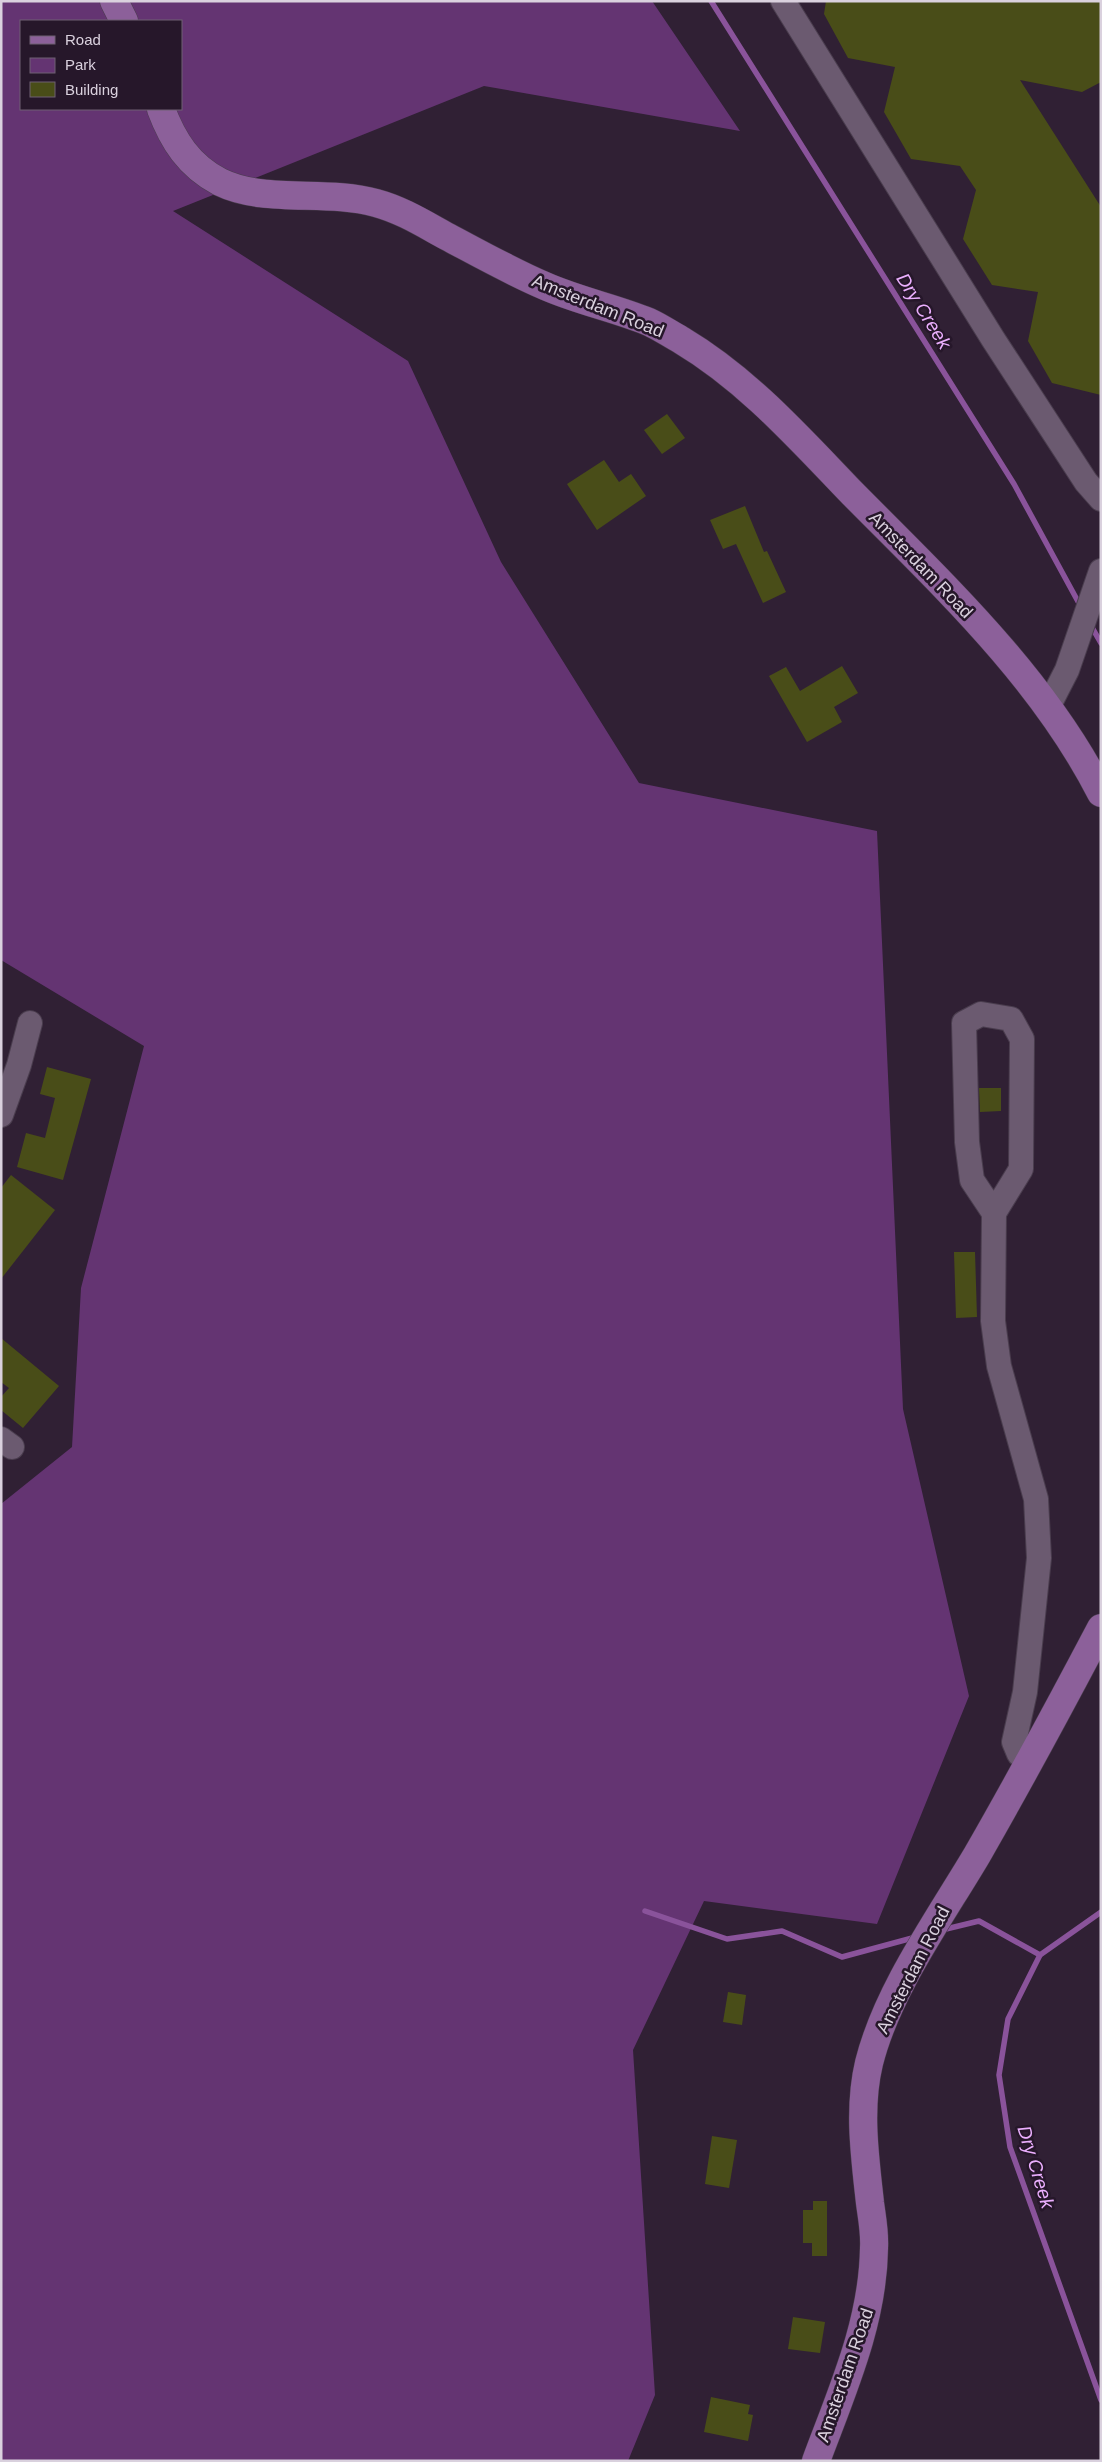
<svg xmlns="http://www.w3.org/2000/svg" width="1102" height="2462" font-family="Helvetica,sans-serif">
  <rect width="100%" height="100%" fill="#302034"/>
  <path fill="#643472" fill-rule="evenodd" d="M1,1H652L740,131L484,86L173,211L408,361L501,562L639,783L877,831L903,1409L969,1696L877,1924L704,1901L633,2050L655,2395L628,2461H1V1504L72,1447L81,1288L144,1046L1,960ZM21,21H181V109H21Z"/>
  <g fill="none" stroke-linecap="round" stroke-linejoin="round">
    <g stroke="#8a539b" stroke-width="5.5">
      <path d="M711,1L1014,484L1081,607"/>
      <path d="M1090,624L1101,643"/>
      <path d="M645,1911L727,1939L782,1931L842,1957L916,1937"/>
      <path d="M1101,1912L1040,1955L1008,2019L999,2075L1010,2147L1101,2400"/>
      <path d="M942,1930L979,1921L1040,1955"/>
    </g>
  </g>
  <g fill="#494d18">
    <path d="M826,1H1101V82L1082,92L1020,80L1101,207V395L1052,383L1028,341L1038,292L992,285L963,239L976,190L960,166L911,159L884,112L895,67L848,58L824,14Z"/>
    <path d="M667,414L685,438L662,454L644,430Z"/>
    <path d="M604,460L619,482L631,474L646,496L597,530L567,484Z"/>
    <path d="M745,506L764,552L767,551L786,592L763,603L736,544L723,549L710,520Z"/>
    <path d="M842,666L858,693L834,707L842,722L807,742L769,676L786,667L800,691Z"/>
    <path d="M47,1067L91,1079L63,1180L17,1167L26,1133L45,1138L55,1098L40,1094Z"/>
    <path d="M979,1088H1001V1111L980,1112Z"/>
    <path d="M11,1175L55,1210L1,1279V1188Z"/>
    <path d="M954,1252H975L977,1317L956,1318Z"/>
    <path d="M1,1338L59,1386L23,1428L1,1410V1397L9,1388L1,1382Z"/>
    <path d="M728,1992L746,1995L742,2025L723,2022Z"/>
    <path d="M712,2136L737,2140L729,2188L705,2184Z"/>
    <path d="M813,2201H827V2256H812V2243H803V2210H813Z"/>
    <path d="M793,2317L825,2322L820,2353L788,2349Z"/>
    <path d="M711,2397L750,2405L748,2414L753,2415L748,2441L704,2432Z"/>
  </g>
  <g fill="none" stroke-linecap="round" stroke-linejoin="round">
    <g stroke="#4a3d4e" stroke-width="26">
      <g id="minor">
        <path d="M783,1L993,339L1086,482L1101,499"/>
        <path d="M1048,707L1067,670L1101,571"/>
        <path d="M1,1115L19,1065L30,1023"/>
        <path d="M994,1213L972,1180L967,1142L964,1023L981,1014L1011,1019L1022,1039L1021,1169L994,1213L993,1321L999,1366L1036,1499L1039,1558L1025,1692L1014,1742L1019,1754L1030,1760"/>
        <path d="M1,1439L12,1447"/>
      </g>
    </g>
    <g stroke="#4a3d4e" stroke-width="29">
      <g id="major">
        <path d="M114,1L124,21"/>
        <path d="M161,109C173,141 189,166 220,182C265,204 326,189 376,203C402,210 424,224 448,237C480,254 512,272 545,286C579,301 615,308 649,322C660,327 670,334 681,340C748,380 799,438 853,494C943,585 1042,677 1101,793"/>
        <path d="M816,2461C842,2391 873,2323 874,2248C875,2233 872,2218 870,2203C865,2157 858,2109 869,2063C887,1991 939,1919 977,1855C1020,1780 1061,1704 1101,1628"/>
      </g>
    </g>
    <use href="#minor" stroke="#6b5a70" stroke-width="24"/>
    <use href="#major" stroke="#8c609a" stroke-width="28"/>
  </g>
  <g text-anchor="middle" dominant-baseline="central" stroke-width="5" stroke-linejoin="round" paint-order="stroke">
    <g font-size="18" fill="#dad1de" stroke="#26172a">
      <text transform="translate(598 306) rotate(22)">Amsterdam Road</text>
      <text transform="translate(921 565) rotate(46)">Amsterdam Road</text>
      <text transform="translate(913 1970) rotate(-63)">Amsterdam Road</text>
      <text transform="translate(845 2375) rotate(-71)">Amsterdam Road</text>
    </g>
    <g font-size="19" font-style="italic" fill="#ebaffe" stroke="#26172a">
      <text transform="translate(924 311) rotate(58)">Dry Creek</text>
      <text transform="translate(1036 2167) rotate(73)">Dry Creek</text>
    </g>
  </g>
  <rect width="1102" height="2462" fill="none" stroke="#dad1de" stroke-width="5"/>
  <rect x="20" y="20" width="162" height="90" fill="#26172a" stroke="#6e6172"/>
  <rect x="30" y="36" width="25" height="8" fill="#8c609a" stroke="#6e6172"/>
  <text x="65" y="45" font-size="15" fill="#dad1de">Road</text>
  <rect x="30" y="58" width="25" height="15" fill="#643472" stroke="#6e6172"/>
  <text x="65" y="70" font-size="15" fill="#dad1de">Park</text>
  <rect x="30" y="82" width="25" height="15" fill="#494d18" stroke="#6e6172"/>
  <text x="65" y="95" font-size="15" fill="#dad1de">Building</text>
</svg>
